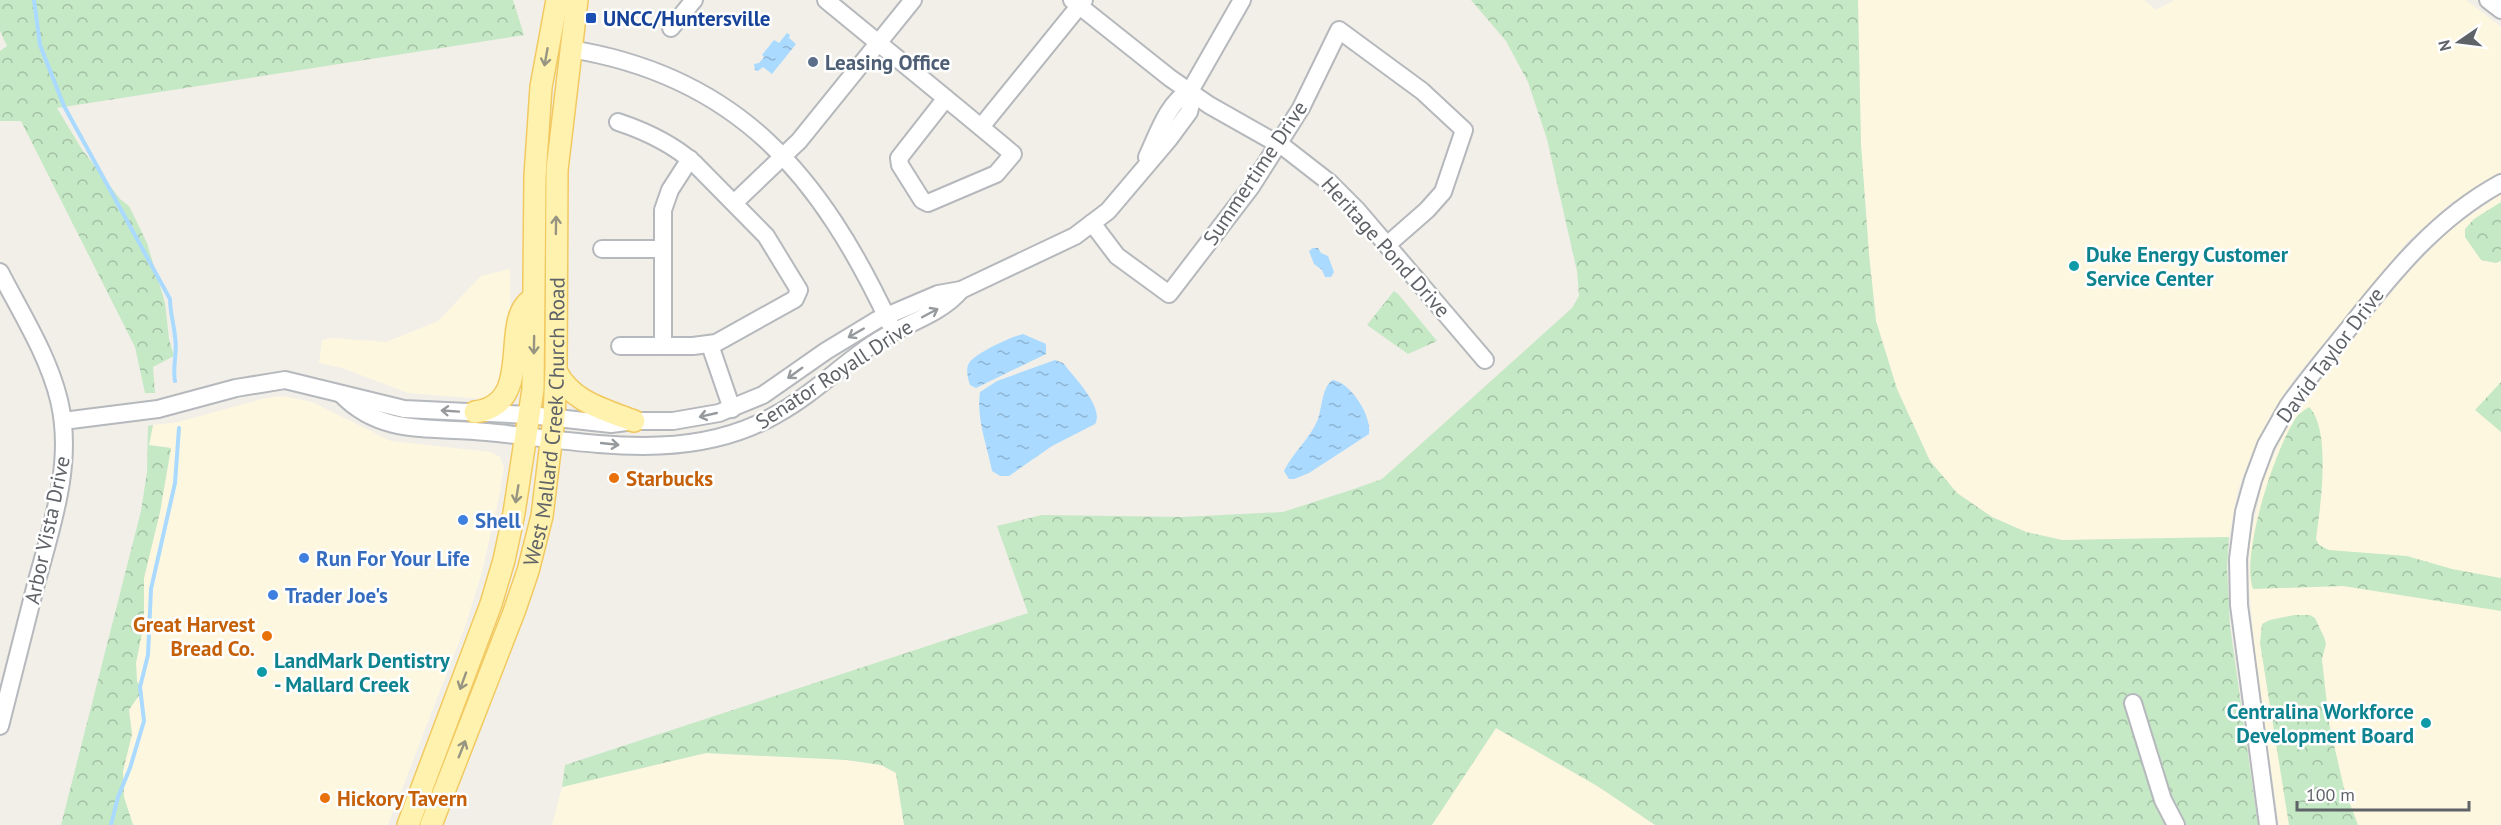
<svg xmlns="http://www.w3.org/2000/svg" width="2501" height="825" font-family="'PT Sans',sans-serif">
  <defs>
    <pattern id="forest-crowns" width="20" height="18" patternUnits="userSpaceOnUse" patternTransform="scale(1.5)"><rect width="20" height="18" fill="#c5e8c5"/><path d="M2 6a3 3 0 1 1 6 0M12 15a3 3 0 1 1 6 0" fill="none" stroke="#a3c0a4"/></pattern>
    <pattern id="water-ripples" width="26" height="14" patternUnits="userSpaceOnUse" patternTransform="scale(1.5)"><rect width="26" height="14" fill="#aadaff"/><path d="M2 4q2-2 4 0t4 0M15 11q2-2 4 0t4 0" fill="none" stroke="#8eb4d2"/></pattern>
  </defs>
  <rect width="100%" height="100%" fill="#f1efe8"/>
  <g fill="#fef7e0">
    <path d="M1858,0H2144L2156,10L2175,0H2466L2501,27V172L2451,203L2407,242L2294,379L2272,413L2246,468L2238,490L2229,537L2062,540L2026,532L1992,517L1957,493L1930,461L1897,389L1876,321L1869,254L1861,145Z"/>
    <path d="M2501,194V825H2279L2256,663L2249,587L2250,539L2264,477L2284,433L2306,397L2404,277L2450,230Z"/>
    <path d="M510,269L511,345L508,366L494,395L483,399L408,393L342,368L319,363L322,340L333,338L386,342L438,321L481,276Z"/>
    <path d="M283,396L312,402L391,441L491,452L500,457L504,467L499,497L482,572L466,624L388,825H133L124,797L123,771L132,734L129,710L142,691L137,681L136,663L144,623V578L160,512L171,448L149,445L153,425L178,422L266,398Z"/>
    <path d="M1496,728L1599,787L1655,825H1432Z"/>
    <path d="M706,753L847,760L881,765L896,773L904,825H552L562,787Z"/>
  </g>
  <g fill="url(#forest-crowns)">
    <path d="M0,0H513L524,35L57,108L81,148L120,199L129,206L147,243L165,303L169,339L174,356L153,367L155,393H145L135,347L21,121H0V51L7,46L0,31Z"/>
    <path d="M1471,0H1858L1861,145L1869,254L1876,321L1897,389L1930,461L1957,493L1992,517L2026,532L2062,540L2229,537L2227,568L2230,626L2258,825H1655L1599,787L1496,728L1432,825H904L896,773L881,765L847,760L706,753L562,787L565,765L1028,613L997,526L1042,515L1182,517L1283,512L1354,489L1382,479L1572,308L1579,296L1577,271L1547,139L1528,82L1506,41Z"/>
    <path d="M2501,202V261L2496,263L2481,260L2465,237V229L2474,219Z"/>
    <path d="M1394,291L1399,295L1437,341L1408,354L1367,325Z"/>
    <path d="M2501,382V432L2475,410Z"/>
    <path d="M2309,407C2332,430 2320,509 2316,539L2319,545L2329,550L2407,556L2452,569L2501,578V611L2343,586L2253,589C2240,555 2276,444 2298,415C2301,412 2305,410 2309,407Z"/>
    <path d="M153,425L149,445L171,448L160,512L144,578V623L136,663L137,681L142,691L129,710L132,734L123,771L124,797L133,825H61L141,511L147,472L148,426Z"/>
    <path d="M2294,615H2310L2315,618L2324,637L2326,644L2322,659L2329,723L2344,788L2358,825H2289L2260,643L2262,624L2270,620Z"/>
  </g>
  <g fill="url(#water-ripples)">
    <path d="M787,33L790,35L789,38L796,44L772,74L763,67L758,71L755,70L754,64L759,63L764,57L762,55C766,50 770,45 774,40L779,43Z"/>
    <path d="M1313,248H1318L1321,253L1328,256L1334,272L1331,277H1325L1322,270L1314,264L1309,251Z"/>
    <path d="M1023,334L1046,344V354L976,388L970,385C968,379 966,371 968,365C972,354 1011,337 1023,334Z"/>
    <path d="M1055,360L1063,363C1073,376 1105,408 1095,424L1052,446L1009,476H1000L992,471C987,445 976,418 980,392L997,381Z"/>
    <path d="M1333,380C1351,383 1372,416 1369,434L1309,473L1294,479H1289L1284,471C1293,452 1310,439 1318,419C1322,408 1322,386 1333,380Z"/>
  </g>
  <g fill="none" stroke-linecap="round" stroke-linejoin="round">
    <g stroke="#aadaff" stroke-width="4">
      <path d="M34,0L40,45L64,106L170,299C170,313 174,324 175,337C178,352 172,366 175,381"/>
      <path d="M111,825L118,797L130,768L144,721L140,687L148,655L151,589L175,483L179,428"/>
    </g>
    <g stroke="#b5b8bc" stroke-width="20">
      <g id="minor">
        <path d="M826,0C888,51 951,102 1013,154L996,174L928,203L922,200L900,165L899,158L946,98"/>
        <path d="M1072,0L1170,78L1209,105L1285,148L1330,183L1357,210L1485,360"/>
        <path d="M2488,0L2501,10"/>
        <path d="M671,28L694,0"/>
        <path d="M570,49C739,76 821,177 890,324"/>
        <path d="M618,122C645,131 673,144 695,164L766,236L799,290L795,299L716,343L693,346H620"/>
        <path d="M981,127L1084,0"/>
        <path d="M1147,157C1157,136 1168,101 1190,91L1242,0"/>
        <path d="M734,203L799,141L913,0"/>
        <path d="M1092,223L1117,256L1169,294L1251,187L1301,108L1339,30L1422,91L1464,130L1443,192L1427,210L1387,245"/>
        <path d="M602,249H663"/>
        <path d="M0,272C21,313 48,355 59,400C74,462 52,525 36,584C24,631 12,678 0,726"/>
        <path d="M710,345L732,409"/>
        <path d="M663,346V210L670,190L690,159"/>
        <path d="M342,395C383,437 433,426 487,432C584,441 688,466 777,414C812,395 840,366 873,344C901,324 938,317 961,290"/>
        <path d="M63,421L158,409L236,388L285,380L404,409L530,415L611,424L634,421H673L719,413L763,395L826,351L877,320L938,294L961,290L1075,236L1108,211L1169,139L1189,112L1191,104L1190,91"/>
        <path d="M2133,703L2163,800L2176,825"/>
        <path d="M2268,825L2239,605L2238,559L2244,512L2253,480L2266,445L2288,406C2307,379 2329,353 2350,327C2394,271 2438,217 2501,183"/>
      </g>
    </g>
    <g stroke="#f2c960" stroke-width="24">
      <g id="major">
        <path d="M556,371C572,402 603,409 634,421"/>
        <path d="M475,412C536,404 499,322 531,300"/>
        <path d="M408,825L491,604L504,560L514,513L533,389L535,176L541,87L557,0"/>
        <path id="s1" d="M431,825L514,612L528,571L542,516L554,418L556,371L557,170L577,0"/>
      </g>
    </g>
    <use href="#minor" stroke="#fff" stroke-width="16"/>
    <use href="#major" stroke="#fff2af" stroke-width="21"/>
  </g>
  <defs><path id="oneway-shaft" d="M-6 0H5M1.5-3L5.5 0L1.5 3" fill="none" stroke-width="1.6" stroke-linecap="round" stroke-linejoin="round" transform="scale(1.5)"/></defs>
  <g stroke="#979581">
    <use href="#oneway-shaft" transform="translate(546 57) rotate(100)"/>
    <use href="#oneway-shaft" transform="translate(556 225) rotate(-89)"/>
    <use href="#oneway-shaft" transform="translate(534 345) rotate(91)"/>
    <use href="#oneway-shaft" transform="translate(517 494) rotate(99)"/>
    <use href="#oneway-shaft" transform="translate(463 681) rotate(110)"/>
    <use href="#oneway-shaft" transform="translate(462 749) rotate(-68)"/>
  </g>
  <g stroke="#979a9d">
    <use href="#oneway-shaft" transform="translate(930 313) rotate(-28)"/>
    <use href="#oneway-shaft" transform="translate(856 333) rotate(150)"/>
    <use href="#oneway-shaft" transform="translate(795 373) rotate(144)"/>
    <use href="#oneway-shaft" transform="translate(450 411) rotate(-176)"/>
    <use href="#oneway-shaft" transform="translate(708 415) rotate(167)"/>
    <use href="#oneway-shaft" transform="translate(610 444) rotate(6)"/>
  </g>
  <rect fill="#1a4fb4" stroke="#fff" stroke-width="2" x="585" y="12" width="12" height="12" rx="3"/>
  <circle fill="#5c6f8a" stroke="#fff" stroke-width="2" cx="813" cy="62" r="6"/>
  <g fill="#0f9aa8" stroke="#fff" stroke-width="2">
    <circle cx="2074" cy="266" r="6"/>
    <circle cx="262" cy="672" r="6"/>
    <circle cx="2426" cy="723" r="6"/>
  </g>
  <g fill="#e8710a" stroke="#fff" stroke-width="2">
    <circle cx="614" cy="478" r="6"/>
    <circle cx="267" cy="636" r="6"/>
    <circle cx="325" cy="798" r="6"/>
  </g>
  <g fill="#3f7fe0" stroke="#fff" stroke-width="2">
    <circle cx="463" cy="520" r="6"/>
    <circle cx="304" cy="558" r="6"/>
    <circle cx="273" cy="595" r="6"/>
  </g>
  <g text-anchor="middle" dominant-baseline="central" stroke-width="5" stroke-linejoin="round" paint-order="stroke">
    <g font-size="21" font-weight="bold" fill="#164399" stroke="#fff" text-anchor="start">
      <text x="603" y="18">UNCC/Huntersville</text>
    </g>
    <g font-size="21" font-weight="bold" fill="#4e5e75" stroke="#fff" text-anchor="start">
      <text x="825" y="62">Leasing Office</text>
    </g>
    <g font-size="21" fill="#5f6368" stroke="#fff">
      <text transform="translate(1255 173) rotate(-56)">Summertime Drive</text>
      <text transform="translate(1386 247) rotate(48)">Heritage Pond Drive</text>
      <text transform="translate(2330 355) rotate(-53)">David Taylor Drive</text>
      <text transform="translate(834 374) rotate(-33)">Senator Royall Drive</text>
      <text stroke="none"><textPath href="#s1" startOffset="423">West Mallard Creek Church Road</textPath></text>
      <text transform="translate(47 530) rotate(-78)">Arbor Vista Drive</text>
    </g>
    <g font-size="21" font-weight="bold" fill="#0d838f" stroke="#fff" text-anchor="start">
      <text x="2086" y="254">Duke Energy Customer<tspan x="2086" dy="24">Service Center</tspan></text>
      <text x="274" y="660">LandMark Dentistry<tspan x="274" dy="24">- Mallard Creek</tspan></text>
      <text x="2414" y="711" text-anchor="end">Centralina Workforce<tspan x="2414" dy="24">Development Board</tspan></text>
    </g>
    <g font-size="21" font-weight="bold" fill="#c56008" stroke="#fff" text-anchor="start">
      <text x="626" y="478">Starbucks</text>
      <text x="255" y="624" text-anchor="end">Great Harvest<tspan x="255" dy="24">Bread Co.</tspan></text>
      <text x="337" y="798">Hickory Tavern</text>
    </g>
    <g font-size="21" font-weight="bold" fill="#366cbe" stroke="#fff" text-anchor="start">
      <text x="475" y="520">Shell</text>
      <text x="316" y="558">Run For Your Life</text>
      <text x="285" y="595">Trader Joe's</text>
    </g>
  </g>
  <g transform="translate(2459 42) rotate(256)" stroke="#ffffff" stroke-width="4.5" paint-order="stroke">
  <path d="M0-4.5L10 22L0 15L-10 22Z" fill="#5f6368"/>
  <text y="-9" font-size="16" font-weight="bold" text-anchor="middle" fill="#5f6368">N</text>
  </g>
  <path d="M2297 801v9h172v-9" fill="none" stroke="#5f6368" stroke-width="3"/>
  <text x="2306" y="801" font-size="18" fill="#5f6368" stroke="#ffffff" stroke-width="4.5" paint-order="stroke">100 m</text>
</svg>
